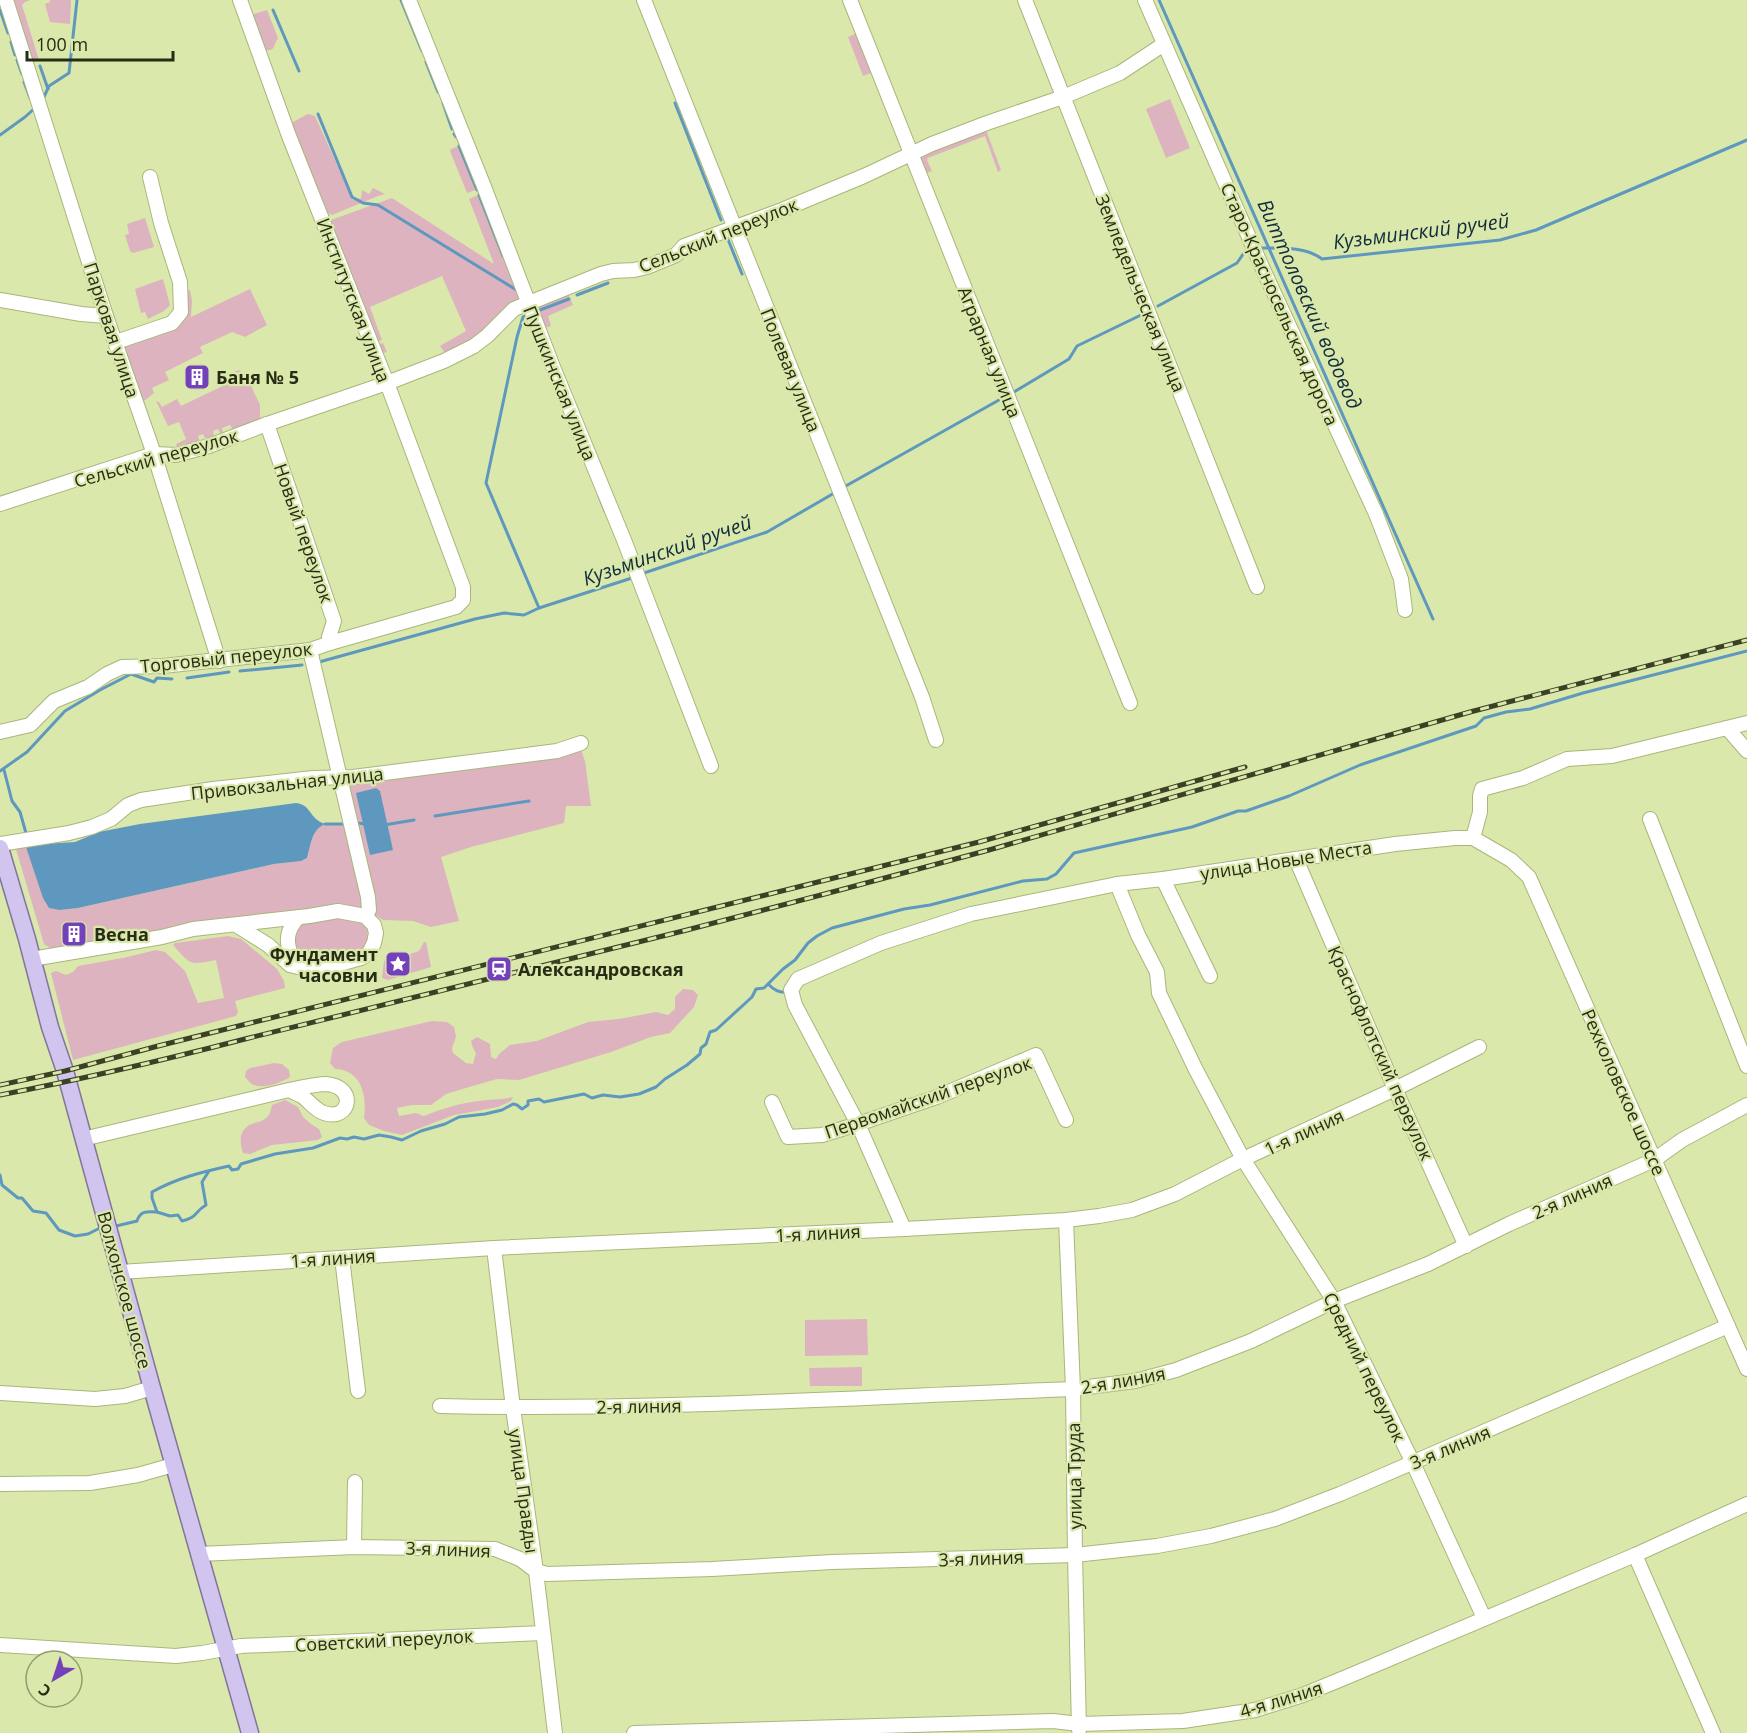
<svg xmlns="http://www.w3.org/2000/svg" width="1747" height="1733" font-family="'Open Sans',sans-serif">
  <rect width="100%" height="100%" fill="#dae8ab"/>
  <g fill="#ddb3c0">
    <path d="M11,0H30L25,2L22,5L39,60L32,62Z"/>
    <path d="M50,0H71L70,24L50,22L45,4L50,2Z"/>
    <path d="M267,10L278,38C272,47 277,51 263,50L250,17L254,14Z"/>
    <path d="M855,34L861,35L874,70L871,73L863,76L848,37Z"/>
    <path d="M1170,99L1190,148L1166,158L1146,109Z"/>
    <path d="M308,114L315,116L353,200L361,198L362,190L369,194L373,188L385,194L378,196L332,215L325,212L324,210L326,209L325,204L322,205L317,195L320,194L319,190H316L303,156H305V153L300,154L291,123Z"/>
    <path d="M986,130L1001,170L998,172L985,136L928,158L927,160L932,171L924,174L918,152Z"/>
    <path d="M462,145L478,189L467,193L450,151L451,149Z"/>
    <path d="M481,194L484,196L522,292V297L480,338L447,356L440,346L466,331L442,276L370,307L382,340L375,343L377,345L383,343L387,352L379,354L331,234L329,227L331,220L392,198L494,264L469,199Z"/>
    <path d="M145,218L154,247L133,253L130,251L125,235L129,234L127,224Z"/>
    <path d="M163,279L170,305L164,311L148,319L145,312L141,313L135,289Z"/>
    <path d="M250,289L267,325L245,337L232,332L200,347L203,353L165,372L169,380L152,388L154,393L144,401L141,400L121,348L128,342L175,324L187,290H190L192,301L191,317Z"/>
    <path d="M568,294L573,305L548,316L551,326L545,328L535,305Z"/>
    <path d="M239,370L247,377L260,405V421L233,430L230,425L222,428L223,432L220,433L218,429L213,431L214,437L207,442L203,434L198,436L200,442L179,450L176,444L186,439L179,422L168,426L156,401L159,402L162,407L177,399L181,406L229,383L226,374L228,372L229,374Z"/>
    <path d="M580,747L585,761L591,806H566L564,823L471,847L441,857L459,921L431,927L413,921L383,920L374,914L346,786Z"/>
    <path d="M325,824H345L365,901L364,909L53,950L44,944L16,849L26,847L36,873L60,910L78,908L274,864L301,861L307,858C311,845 311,830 325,824Z"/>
    <path d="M332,917C339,917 347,917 353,919C372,925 372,942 358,954C346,956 317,966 307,961C301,959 299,952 296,946C287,921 315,920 332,917Z"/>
    <path d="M228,936L241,939L277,969L284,981L285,988L235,1001L238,1012L236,1016L73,1060L51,973L56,971L66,975L73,972L78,966L123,958L156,950L165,952L185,971L198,1003L224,998L216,960C189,965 192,966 173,945L175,943Z"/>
    <path d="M424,942H426L431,967L388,980L382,978L384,961L388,959L393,972L407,969L404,956L419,951Z"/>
    <path d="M683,989L693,990L698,995L694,1007L670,1033L651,1037L611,1052L519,1080L497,1079L476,1085L446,1094L431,1105H412L397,1108L399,1116L416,1113L424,1116C441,1109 460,1103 479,1101C491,1099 501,1100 513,1097L511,1101L498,1107L454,1115L402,1135L384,1131L369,1125L364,1118C367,1096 362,1070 335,1069L330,1063L333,1048L342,1042L432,1021L447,1022L454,1027L456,1037L452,1048L453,1053L466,1063L473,1064L476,1053L473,1048L471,1041L477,1037L490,1044L491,1057L496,1059L499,1054L510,1045L537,1041L588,1022L619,1019L656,1012L668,1015L675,1009V997Z"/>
    <path d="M274,1063L282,1064L289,1070L290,1077C281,1083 262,1090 252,1084C249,1082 247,1079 245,1077L246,1071L250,1068Z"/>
    <path d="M285,1100L298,1107L303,1117L311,1124L319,1129L322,1137L318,1140L272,1145L250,1154L243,1153C239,1141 239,1129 252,1124C256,1122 262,1122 266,1118C270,1115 271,1110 272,1105Z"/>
    <path d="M867,1319L868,1355L805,1356V1320Z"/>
    <path d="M862,1367V1386H810L809,1368Z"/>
  </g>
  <g fill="#5e98be">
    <path d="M376,788L380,791L393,850L370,855L356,793Z"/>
    <path d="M296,803C312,805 308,818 325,824C311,830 311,845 307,858L301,861L274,864L78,908L60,910L49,908L43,898L26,847L30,845L75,842L99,832L140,824Z"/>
  </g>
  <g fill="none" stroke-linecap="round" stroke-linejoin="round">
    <g stroke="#5e98be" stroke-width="3">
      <path d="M401,0L422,51"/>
      <path d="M1159,0L1433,619"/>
      <path d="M0,10L8,33"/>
      <path d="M273,10L299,71"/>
      <path d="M11,42L15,55"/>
      <path d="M17,60L22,74"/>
      <path d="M426,62L438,92"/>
      <path d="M40,66L48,89"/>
      <path d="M24,82L30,98"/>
      <path d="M43,99L49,86L69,73L77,0"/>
      <path d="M443,103L452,129"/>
      <path d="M675,103L721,220"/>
      <path d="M318,114L352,197L363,203L378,205L518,291"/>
      <path d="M454,134L456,137"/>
      <path d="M0,135L25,117L35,108"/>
      <path d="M459,146L477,190"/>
      <path d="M479,195L503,256"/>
      <path d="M727,237L742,274"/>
      <path d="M1263,248C1283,248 1306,247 1322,259L1500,240L1536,230L1747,140"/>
      <path d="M577,295L608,283"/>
      <path d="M1158,306L1237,263L1246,250"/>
      <path d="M540,310L569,299"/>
      <path d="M528,315L523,317L517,337L486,483L539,608"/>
      <path d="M1014,392L1069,359L1077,346L1141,315"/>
      <path d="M844,487L999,400"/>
      <path d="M599,496L605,511"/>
      <path d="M641,574L767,532L836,492"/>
      <path d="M319,662L475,619L504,613L524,615L539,608L635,577"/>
      <path d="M240,671L302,665"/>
      <path d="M187,678L229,672"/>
      <path d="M4,770L12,801L20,812L26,833"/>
      <path d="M0,771L27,752L65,711L100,690L131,674L154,682L157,678L172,679"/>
      <path d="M435,816L529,801"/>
      <path d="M358,823L365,824"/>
      <path d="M325,824H345"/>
      <path d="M384,825L414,820"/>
      <path d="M768,984C774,990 779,993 787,992"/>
      <path d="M0,1175L2,1185L18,1198H22L33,1211L46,1213L59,1230L75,1236L88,1234L102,1227"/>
      <path d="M157,1212L170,1216L178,1215L182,1221C197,1218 194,1212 206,1205L202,1182L209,1171"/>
      <path d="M112,1227L137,1221C140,1211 147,1211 157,1212L152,1198V1192C177,1178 202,1172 229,1166L232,1170L238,1169L241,1164L275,1154L313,1148L340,1138L347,1139L354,1137L364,1139L379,1135L391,1137L402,1140L421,1131L445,1124L459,1117L485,1114L502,1110L513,1104L517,1105L522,1109L528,1105V1101L539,1099L544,1102L584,1094L592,1098L603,1095L620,1097L639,1094L656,1087L665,1079L687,1065L700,1054L701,1048L706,1044L710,1032L716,1030L752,997L756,989L764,988L783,969L795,960L808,943L817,936L832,928L904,909L930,905L1023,881L1047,879L1056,874L1074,853L1192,827L1238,811H1246L1289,796L1360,765L1476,726L1484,718L1506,712L1530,709L1583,693L1747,651"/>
    </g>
    <g stroke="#a9b67b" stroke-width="16">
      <g id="minor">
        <path d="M6,0L106,316L154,454L219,661"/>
        <path d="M409,0L483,184L553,367L624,540L711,766"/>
        <path d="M644,0L922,697L936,740"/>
        <path d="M850,0L1130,703"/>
        <path d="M1025,0L1257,587"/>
        <path d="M1145,0L1262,267L1376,514L1401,579L1405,610"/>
        <path d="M0,300L81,314L106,316"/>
        <path d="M116,342L172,323L181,312L180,282L161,223L150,177"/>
        <path d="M267,424L334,621L329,637L330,643"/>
        <path d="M0,504L154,454L176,455L209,446L267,424L387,383L444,361L474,346L487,336L514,309L601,274L613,271L634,270L647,267L676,255L684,246L782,210L864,176L932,144L987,123L1063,97L1120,73L1164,44"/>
        <path d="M310,650L368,897L369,910L365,916"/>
        <path d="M1727,728L1747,751"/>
        <path d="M0,732L30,725L54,701L88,687L107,674L122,667L163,666L310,650L330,643L456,607L463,600V587L387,383L289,136L240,0"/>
        <path d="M1650,819L1747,1066"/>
        <path d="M1473,838L1480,812V796L1482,789L1523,778L1567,759L1612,756L1747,723"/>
        <path d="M0,844L69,833L92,827L111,819L128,805L141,800L213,789L313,778L353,777L557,751L581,743"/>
        <path d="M1296,859L1395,1089L1466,1246"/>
        <path d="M1163,879L1210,976"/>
        <path d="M1117,884L1138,935L1157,972L1159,993L1196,1070L1243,1159L1334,1301L1413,1463L1484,1618"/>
        <path d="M299,917C283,932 285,951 300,967"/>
        <path d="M32,959L162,937L193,929L309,916L338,911L365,916L374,925L376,933L374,943L369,953L361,958L336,965L314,968H302L290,965L268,945L236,925"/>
        <path d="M772,1102L788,1137L822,1135L858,1124L937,1097L1036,1055L1066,1120"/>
        <path d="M83,1139L289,1090C301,1088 314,1084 326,1084C357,1086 351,1122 324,1113C315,1110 310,1102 302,1096C298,1094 293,1092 289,1090"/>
        <path d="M1066,1220L1073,1389L1075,1555L1079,1730"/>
        <path d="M904,1229L858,1124L795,1005L791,990L798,979L881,943L971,914L1117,884L1163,879L1395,844L1455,838H1473L1511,860L1529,877L1747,1369"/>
        <path d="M494,1248L513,1408L536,1571L555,1733"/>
        <path d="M342,1258L358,1391"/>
        <path d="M120,1272L494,1248L904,1229L1066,1220L1099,1216L1132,1210L1175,1194L1243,1159L1395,1089L1479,1047"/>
        <path d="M0,1393L95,1399L125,1396L152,1388"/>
        <path d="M440,1406C651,1411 862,1397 1073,1389L1135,1381L1176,1370L1251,1341L1334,1301L1428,1264L1509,1224L1654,1160L1682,1140L1747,1105"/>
        <path d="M0,1484L90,1483L138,1475L173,1465"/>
        <path d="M354,1547L355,1482"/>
        <path d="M199,1554L354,1547L495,1549L520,1559L536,1571L547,1574L712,1569L832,1562L1075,1555L1157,1546L1211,1536L1275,1519L1340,1494L1728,1326"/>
        <path d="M1635,1555L1713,1733"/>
        <path d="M0,1645L176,1656L202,1653L241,1646L543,1633"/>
        <path d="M634,1733L1053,1721L1079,1724L1183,1721L1255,1710L1303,1695L1349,1676L1635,1555L1747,1504"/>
      </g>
    </g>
    <g stroke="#82759a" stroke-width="19">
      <path id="major" d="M0,848L27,939L50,1027L65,1071L152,1388L250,1733"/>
    </g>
    <use href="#minor" stroke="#fff" stroke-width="14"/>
    <use href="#major" stroke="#d1c4ee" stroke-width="16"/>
    <g stroke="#3b4125" stroke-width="5">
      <g id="rail">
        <path d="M0,1085L65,1071L158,1046L979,842L1245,767"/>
        <path d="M0,1095C83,1079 164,1060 245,1039L683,931L840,890L989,850L1470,712L1747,640"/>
      </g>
    </g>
    <use href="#rail" stroke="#dae8ab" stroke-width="3" stroke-dasharray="9" stroke-linecap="butt"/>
  </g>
  <defs>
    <g id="building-square" transform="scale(1.35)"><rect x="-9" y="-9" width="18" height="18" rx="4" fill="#7342ba" stroke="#dae8ab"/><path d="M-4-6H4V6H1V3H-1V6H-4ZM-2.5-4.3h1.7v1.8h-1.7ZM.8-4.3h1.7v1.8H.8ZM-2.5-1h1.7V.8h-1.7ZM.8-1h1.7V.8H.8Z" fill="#fff"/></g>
    <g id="sight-square" transform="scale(1.35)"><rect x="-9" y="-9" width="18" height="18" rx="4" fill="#7342ba" stroke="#dae8ab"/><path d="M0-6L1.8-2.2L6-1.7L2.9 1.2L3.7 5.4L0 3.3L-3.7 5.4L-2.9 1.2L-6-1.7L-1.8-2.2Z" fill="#fff"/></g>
    <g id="station-square" transform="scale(1.35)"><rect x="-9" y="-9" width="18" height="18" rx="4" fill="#7342ba" stroke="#dae8ab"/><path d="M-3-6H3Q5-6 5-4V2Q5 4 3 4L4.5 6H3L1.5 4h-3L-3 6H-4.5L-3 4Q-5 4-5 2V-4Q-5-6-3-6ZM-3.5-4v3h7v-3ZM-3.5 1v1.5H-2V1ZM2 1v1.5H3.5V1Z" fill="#fff"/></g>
  </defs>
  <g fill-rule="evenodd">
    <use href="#building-square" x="197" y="377"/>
    <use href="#building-square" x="74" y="934"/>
    <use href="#sight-square" x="398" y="964"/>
    <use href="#station-square" x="499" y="969"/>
  </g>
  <g text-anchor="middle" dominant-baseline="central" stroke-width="4.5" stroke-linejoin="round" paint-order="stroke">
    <g font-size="18" fill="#272c14" stroke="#dae8ab">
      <text transform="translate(718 235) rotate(-22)">Сельский переулок</text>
      <text transform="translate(1141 293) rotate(68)">Земледельческая улица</text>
      <text transform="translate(354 300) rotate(69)">Институтская улица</text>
      <text transform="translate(1280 304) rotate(66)">Старо-Красносельская дорога</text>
      <text transform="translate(112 330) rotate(72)">Парковая улица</text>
      <text transform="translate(990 352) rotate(68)">Аграрная улица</text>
      <text transform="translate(791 370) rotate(68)">Полевая улица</text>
      <text transform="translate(560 383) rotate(68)">Пушкинская улица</text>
      <text transform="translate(156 458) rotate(-16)">Сельский переулок</text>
      <text transform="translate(304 533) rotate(71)">Новый переулок</text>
      <text transform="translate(226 657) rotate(-6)">Торговый переулок</text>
      <text transform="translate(287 783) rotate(-6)">Привокзальная улица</text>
      <text transform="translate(1286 860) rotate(-9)">улица Новые Места</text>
      <text transform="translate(1381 1053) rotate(66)">Краснофлотский переулок</text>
      <text transform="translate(1624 1092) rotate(66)">Рехколовское шоссе</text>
      <text transform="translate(928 1097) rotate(-19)">Первомайский переулок</text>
      <text transform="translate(1304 1132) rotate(-25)">1-я линия</text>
      <text transform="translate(1572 1196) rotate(-24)">2-я линия</text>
      <text transform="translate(818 1233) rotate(-3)">1-я линия</text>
      <text transform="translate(333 1258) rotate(-4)">1-я линия</text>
      <text transform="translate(125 1290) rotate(75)">Волхонское шоссе</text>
      <text transform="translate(1365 1367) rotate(64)">Средний переулок</text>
      <text transform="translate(1123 1380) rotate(-10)">2-я линия</text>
      <text transform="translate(639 1406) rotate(-1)">2-я линия</text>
      <text transform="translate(1450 1447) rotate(-23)">3-я линия</text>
      <text transform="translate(1074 1476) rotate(-91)">улица Труда</text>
      <text transform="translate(524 1491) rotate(82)">улица Правды</text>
      <text transform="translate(448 1549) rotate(2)">3-я линия</text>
      <text transform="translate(981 1558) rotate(-2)">3-я линия</text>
      <text transform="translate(384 1640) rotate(-3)">Советский переулок</text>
      <text transform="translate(1281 1699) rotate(-17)">4-я линия</text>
    </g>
    <g font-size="18" font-weight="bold" fill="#272c14" stroke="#dae8ab" text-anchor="start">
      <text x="216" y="377">Баня № 5</text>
      <text x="94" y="934">Весна</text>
      <text x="378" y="954" text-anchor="end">Фундамент<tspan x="378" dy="21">часовни</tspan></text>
      <text x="518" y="969">Александровская</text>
    </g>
    <g font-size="20" font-style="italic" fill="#112c3d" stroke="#dae8ab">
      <text transform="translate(1421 231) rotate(-7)">Кузьминский ручей</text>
      <text transform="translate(1310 304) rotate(66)">Виттоловский водовод</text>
      <text transform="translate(667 550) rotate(-19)">Кузьминский ручей</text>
    </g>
  </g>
  <g transform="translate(54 1679) rotate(219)"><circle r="28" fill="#dae8ab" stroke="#929d6f" stroke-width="1.5"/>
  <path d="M0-4.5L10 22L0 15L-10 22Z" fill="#7342ba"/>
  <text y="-9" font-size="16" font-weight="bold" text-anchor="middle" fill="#272c14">С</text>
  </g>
  <path d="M27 51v9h146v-9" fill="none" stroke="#272c14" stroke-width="3"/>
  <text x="36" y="51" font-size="18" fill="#272c14" stroke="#dae8ab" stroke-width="4.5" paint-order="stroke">100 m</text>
</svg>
